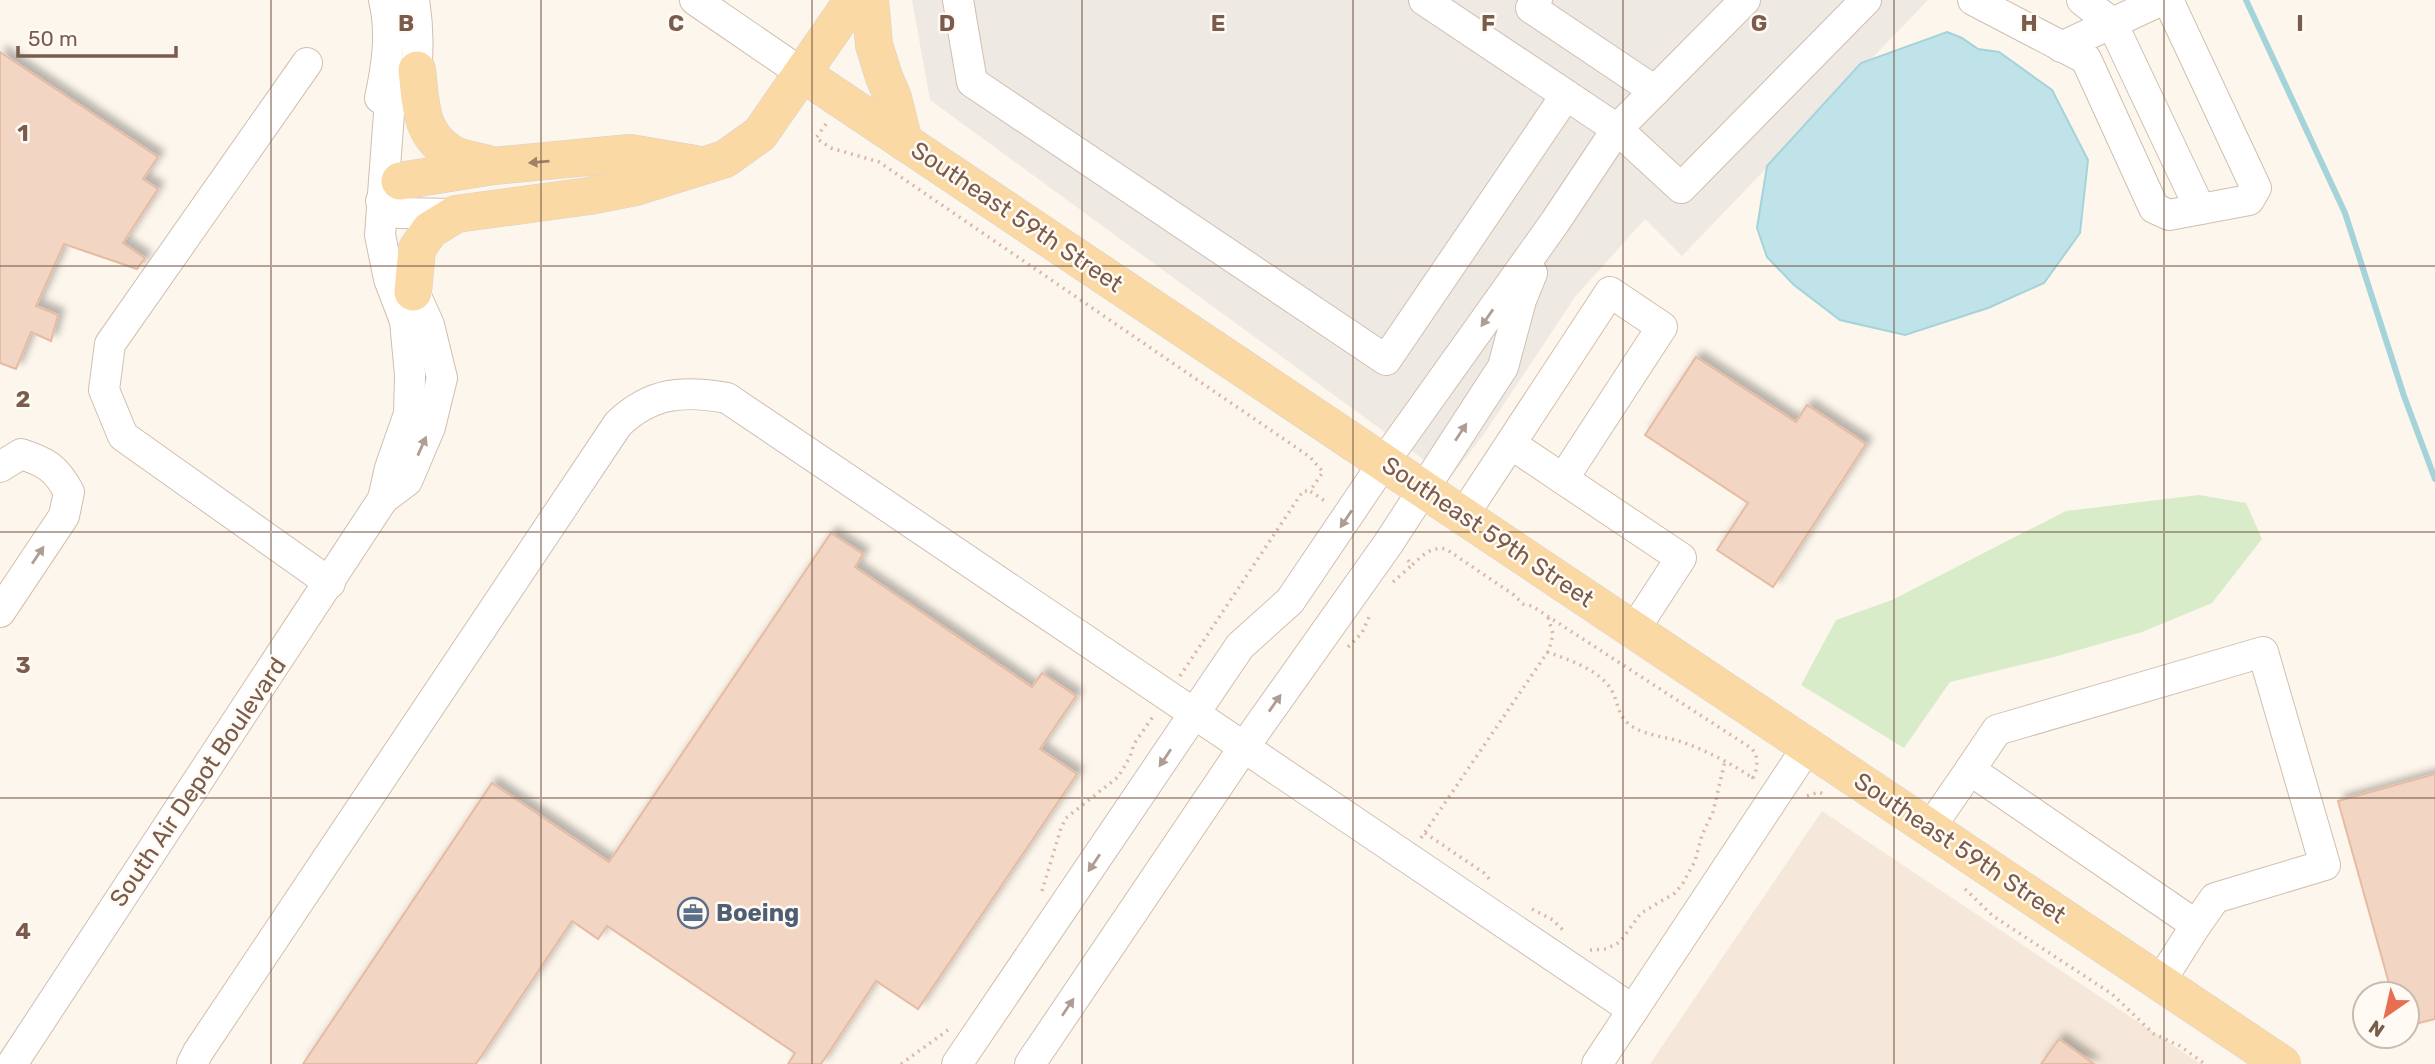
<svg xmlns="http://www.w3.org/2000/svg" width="2435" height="1064" font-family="Rubik,sans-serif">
  <defs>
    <filter id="shadow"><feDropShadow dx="6" dy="-6" stdDeviation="3.5" flood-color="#0004"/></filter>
  </defs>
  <rect width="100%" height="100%" fill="#fdf6ec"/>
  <path fill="#f5e8da" d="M1822,811L2201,1064H1650Z"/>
  <path fill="#efe9e4" d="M912,0H1928L1682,256L1645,219L1575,297L1484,434L1450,478L1386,433L930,100Z"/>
  <path fill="#d8ecc9" d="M2199,495L2246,503L2262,539L2212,603L2142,632L2054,657L1950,682L1904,748L1801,685L1836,620L1892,600L2066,511Z"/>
  <path fill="#bfe3e8" stroke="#a5d3da" stroke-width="2" d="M1947,32L1962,38L1978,49L1999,52L2052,90L2088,160L2080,233L2044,283L1988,308L1905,335L1840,320L1794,285L1767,257L1757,228L1767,166L1861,63Z"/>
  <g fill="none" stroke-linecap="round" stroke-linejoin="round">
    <path stroke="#a5d3da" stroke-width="6" d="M2246,0L2345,213L2404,396L2435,479"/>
  </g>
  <g fill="#f3d5c3" stroke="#e6bba3" stroke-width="2" filter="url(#shadow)">
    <path d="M0,52L158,157L143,179L158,189L123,243L145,258L137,269L64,244L36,306L58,315L51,341L31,332L16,369L0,363Z"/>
    <path d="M1696,357L1796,422L1807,405L1866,444L1773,587L1717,550L1748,503L1645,435Z"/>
    <path d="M831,533L863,554L855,567L1032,687L1042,673L1076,696L1040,749L1077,774L918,1009L876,981L821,1064H788L795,1053L607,926L598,939L572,921L476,1064H303L492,783L609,862Z"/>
    <path d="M2435,774V1019L2407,1026V994H2392L2338,801Z"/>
    <path d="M2059,1039L2094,1064H2041Z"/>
  </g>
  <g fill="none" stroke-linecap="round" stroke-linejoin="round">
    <g stroke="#d1beb0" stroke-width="32">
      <g id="minor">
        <path d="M695,0L803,74"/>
        <path d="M958,0L972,82L1386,360L1566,95"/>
        <path d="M1424,0L1617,129L1681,188L1866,0"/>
        <path d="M1537,0L1531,8L1655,91"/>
        <path d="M1973,0L2086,59L2154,208L2169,215L2249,200L2256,188L2168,0"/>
        <path d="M2082,0L2112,23L2200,209"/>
        <path d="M2061,47L2162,0"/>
        <path d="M307,63L110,344L104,390L123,436L330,583"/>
        <path d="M413,91C419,60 419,31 414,0"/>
        <path d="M380,98C387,66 392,32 384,0"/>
        <path d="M381,201L399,213L456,214"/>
        <path d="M1511,444L1563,479"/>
        <path d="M0,467L21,454C46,462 56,468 69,492L64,516L0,612"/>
        <path d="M383,499L407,481L430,427L442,378L429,325L411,285"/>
        <path d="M1463,516L1610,292L1662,327L1563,479L1681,558L1634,630"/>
        <path d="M1970,770L1997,730L2263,652L2325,865L2215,898L2196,925"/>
        <path d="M1930,828L1970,770L2196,925L2160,982"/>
        <path d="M12,1064L383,499L390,468L409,414L410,375L405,321L389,279L380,235L389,113L386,79"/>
        <path d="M192,1064L198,1052L618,424C651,392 684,390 727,398L1633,1010L1808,746"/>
        <path d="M957,1064L1240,646L1290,601L1384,462L1555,222L1617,129L1745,0"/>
        <path d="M1030,1064L1244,747L1388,544L1503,367L1521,300L1532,273"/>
        <path d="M1597,1064L1633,1010"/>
      </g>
    </g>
    <g stroke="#dad1cd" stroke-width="38">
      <g id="major">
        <path d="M870,0L874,45L884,77L893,98L904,142"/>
        <path d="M417,70C421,103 419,134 451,153C461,159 477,161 488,164"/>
        <path d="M803,74L2282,1064"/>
        <path d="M400,181L493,166L630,153L695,164"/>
        <path d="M413,292L417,249L430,230L456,214L589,196L635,187L725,159L760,134L853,0"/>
      </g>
    </g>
    <g stroke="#d9b8a5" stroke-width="3.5" stroke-dasharray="2 5" stroke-linecap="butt">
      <path d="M826,124L816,138L831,148L879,162L1310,457L1323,472L1310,491L1328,503"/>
      <path d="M1408,560L1412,565C1422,556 1431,546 1446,549L1514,595L1523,604L1532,606L1751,748C1759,756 1758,768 1753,778L1756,779"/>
      <path d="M1393,582L1412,565"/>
      <path d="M1348,647L1362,633L1369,617"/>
      <path d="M1547,652C1567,659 1601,670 1612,691C1619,705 1618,718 1633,727C1648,736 1668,737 1685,743C1709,752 1732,764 1753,778"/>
      <path d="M1180,676L1303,491H1310"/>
      <path d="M1807,796L1819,792L1826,795"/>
      <path d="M1425,833L1484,873L1492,882"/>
      <path d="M1421,838L1549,650L1553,634L1548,617"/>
      <path d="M1965,889L1993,916L2112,994L2154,1034L2180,1046L2205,1064"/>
      <path d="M1042,891L1061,828L1066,818L1118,777L1130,757L1134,744L1154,715"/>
      <path d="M1532,909L1553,920L1565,932"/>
      <path d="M1590,950L1606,949L1620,942L1641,913L1675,893L1683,883L1695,861L1702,835L1713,812L1725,761"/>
      <path d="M901,1064L948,1030"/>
    </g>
    <use href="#minor" stroke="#fff" stroke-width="30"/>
    <use href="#major" stroke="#fbd9a5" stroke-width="37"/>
  </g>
  <defs><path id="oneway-solid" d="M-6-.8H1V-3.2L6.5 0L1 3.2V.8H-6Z" transform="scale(1.75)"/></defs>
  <use fill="#a18267" href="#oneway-solid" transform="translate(539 162) rotate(175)"/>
  <g fill="#af9d94">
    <use href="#oneway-solid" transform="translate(1487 318) rotate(125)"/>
    <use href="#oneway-solid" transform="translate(1461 432) rotate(-57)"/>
    <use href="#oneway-solid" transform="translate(422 446) rotate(-66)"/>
    <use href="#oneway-solid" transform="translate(1346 519) rotate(124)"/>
    <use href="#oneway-solid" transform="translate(38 555) rotate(-56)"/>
    <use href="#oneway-solid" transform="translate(1275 703) rotate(-55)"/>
    <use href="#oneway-solid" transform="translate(1165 758) rotate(124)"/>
    <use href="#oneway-solid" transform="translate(1094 863) rotate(124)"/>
    <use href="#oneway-solid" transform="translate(1068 1007) rotate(-56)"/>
  </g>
  <path fill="none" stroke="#7a5c4d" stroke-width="2" stroke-opacity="0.55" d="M271,0V1064M541,0V1064M812,0V1064M1082,0V1064M1353,0V1064M1623,0V1064M1894,0V1064M2164,0V1064M0,266H2435M0,532H2435M0,798H2435"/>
  <defs>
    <g id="office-ring" transform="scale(1.575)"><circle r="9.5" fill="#fffaf3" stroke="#5c6f8a" stroke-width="1.5"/><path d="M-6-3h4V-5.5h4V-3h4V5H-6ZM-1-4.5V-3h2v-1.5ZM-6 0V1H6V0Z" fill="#5c6f8a"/></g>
  </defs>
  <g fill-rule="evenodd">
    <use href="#office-ring" x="693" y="913"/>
  </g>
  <g text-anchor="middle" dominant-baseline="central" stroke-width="5" stroke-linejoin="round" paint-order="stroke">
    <g font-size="24" fill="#7a5c4d" stroke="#fffaf3">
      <text transform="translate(1017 217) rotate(34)">Southeast 59th Street</text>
      <text transform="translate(1488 532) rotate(34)">Southeast 59th Street</text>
      <text transform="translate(198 782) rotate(-56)">South Air Depot Boulevard</text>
      <text transform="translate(1960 848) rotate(34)">Southeast 59th Street</text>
    </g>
    <g font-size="24" font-weight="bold" fill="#4e5e75" stroke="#fffaf3" text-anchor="start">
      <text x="716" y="913">Boeing</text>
    </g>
  </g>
  <g font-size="23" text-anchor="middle" font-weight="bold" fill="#7a5c4d" stroke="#fffaf3" stroke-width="5" stroke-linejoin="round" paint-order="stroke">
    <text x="406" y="31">B</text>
    <text x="676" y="31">C</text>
    <text x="947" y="31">D</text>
    <text x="1218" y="31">E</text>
    <text x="1488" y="31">F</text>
    <text x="1759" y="31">G</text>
    <text x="2029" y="31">H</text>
    <text x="2300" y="31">I</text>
    <text x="23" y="141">1</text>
    <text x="23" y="407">2</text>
    <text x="23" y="673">3</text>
    <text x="23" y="939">4</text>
  </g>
  <g transform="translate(2386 1015) rotate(214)"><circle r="33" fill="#fffaf3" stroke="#cabbb1" stroke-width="2"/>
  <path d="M0-5L12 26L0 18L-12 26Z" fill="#e76f51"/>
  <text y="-10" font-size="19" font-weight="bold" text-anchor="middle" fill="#7a5c4d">N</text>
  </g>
  <path d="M18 46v10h158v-10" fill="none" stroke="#7a5c4d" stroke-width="3.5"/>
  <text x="28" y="46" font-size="21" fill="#7a5c4d" stroke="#fffaf3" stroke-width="5" paint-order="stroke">50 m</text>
</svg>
